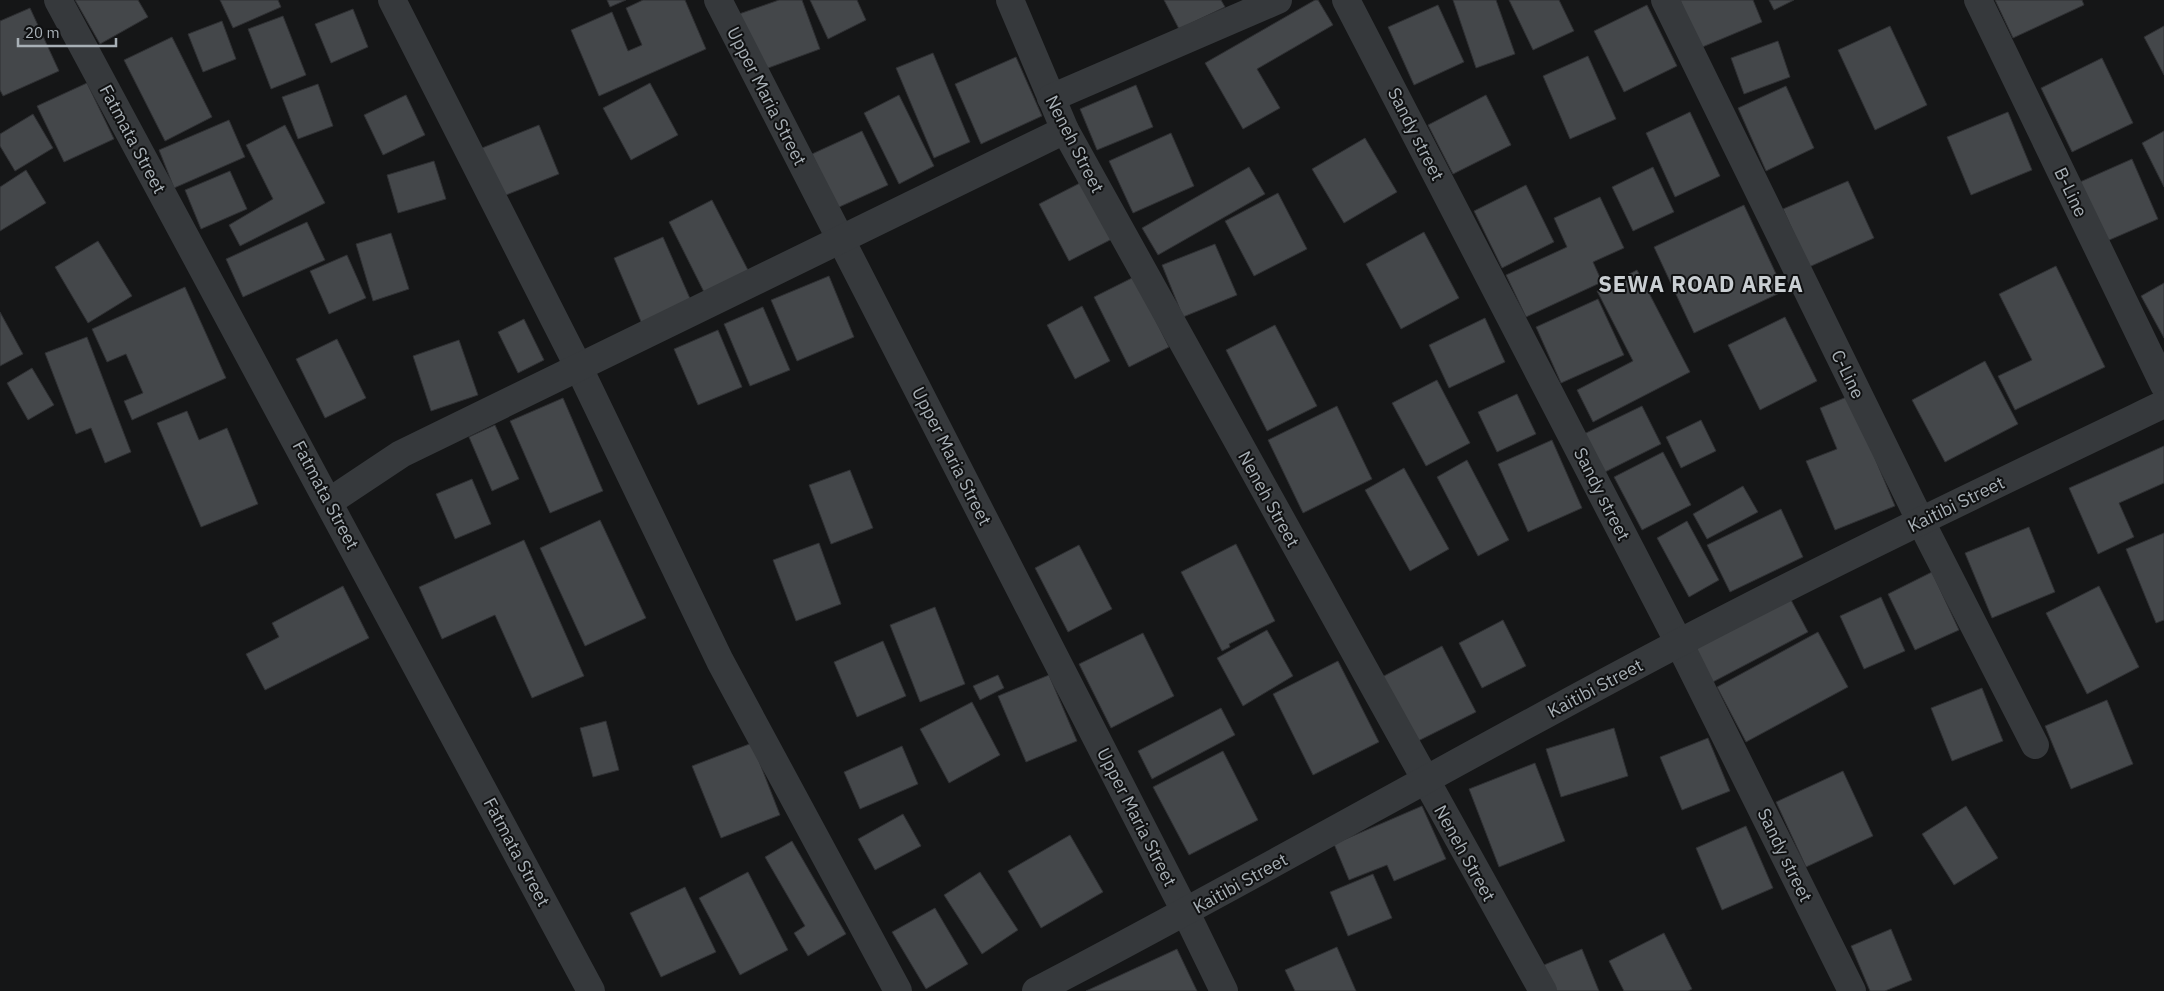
<svg xmlns="http://www.w3.org/2000/svg" width="2164" height="991" font-family="'IBM Plex Sans',sans-serif">
  <rect width="100%" height="100%" fill="#151617"/>
  <g fill="#44474a" stroke="#2f3033">
    <path d="M75,0H138L148,17L100,44Z"/>
    <path d="M220,0H278L281,7L233,28Z"/>
    <path d="M607,0H626L610,7Z"/>
    <path d="M643,0H685L706,49L599,96L571,30L612,12L628,51L642,45L626,8Z"/>
    <path d="M779,0H802L820,49L760,71L739,14Z"/>
    <path d="M810,0H857L866,20L828,39Z"/>
    <path d="M1164,0H1221L1225,7L1179,29Z"/>
    <path d="M1315,0H1318L1333,25L1257,69L1280,108L1243,129L1205,63Z"/>
    <path d="M1453,0H1496L1515,54L1476,68Z"/>
    <path d="M1509,0H1559L1574,31L1533,50Z"/>
    <path d="M1680,0H1753L1762,22L1700,48Z"/>
    <path d="M1769,0H1794L1774,10Z"/>
    <path d="M1995,0H2082L2084,5L2013,38Z"/>
    <path d="M1438,5L1464,62L1414,85L1388,27Z"/>
    <path d="M1647,5L1677,66L1624,92L1594,31Z"/>
    <path d="M30,8L59,71L3,96L0,90V21Z"/>
    <path d="M353,9L368,47L331,63L315,24Z"/>
    <path d="M283,16L306,75L271,89L248,29Z"/>
    <path d="M222,21L236,59L203,72L188,34Z"/>
    <path d="M1890,26L1927,105L1875,130L1838,50Z"/>
    <path d="M2164,26V75L2144,37Z"/>
    <path d="M172,37L212,117L165,141L124,60Z"/>
    <path d="M1778,41L1790,77L1744,94L1731,58Z"/>
    <path d="M933,53L970,142L934,158L896,68Z"/>
    <path d="M1588,56L1616,119L1570,139L1543,76Z"/>
    <path d="M1016,57L1042,116L981,144L955,84Z"/>
    <path d="M2102,58L2133,123L2072,152L2041,88Z"/>
    <path d="M87,83L114,139L64,162L37,106Z"/>
    <path d="M650,83L678,135L631,160L603,108Z"/>
    <path d="M318,84L333,126L298,139L282,97Z"/>
    <path d="M1136,85L1153,127L1097,150L1080,109Z"/>
    <path d="M1786,86L1814,148L1766,171L1738,108Z"/>
    <path d="M406,95L425,135L383,155L364,115Z"/>
    <path d="M899,95L934,166L899,184L864,113Z"/>
    <path d="M1486,95L1511,145L1453,174L1428,125Z"/>
    <path d="M1690,112L1720,176L1675,197L1646,133Z"/>
    <path d="M2008,112L2032,170L1971,195L1947,137Z"/>
    <path d="M33,114L53,148L15,171L0,146V134Z"/>
    <path d="M229,120L245,157L174,188L159,150Z"/>
    <path d="M285,125L325,203L240,246L229,225L273,199L246,145Z"/>
    <path d="M539,125L559,174L501,197L482,148Z"/>
    <path d="M862,131L888,185L837,208L812,154Z"/>
    <path d="M2164,131V187L2142,143Z"/>
    <path d="M1171,133L1194,186L1133,213L1109,161Z"/>
    <path d="M1365,138L1397,192L1344,223L1312,169Z"/>
    <path d="M2132,159L2158,219L2107,241L2080,182Z"/>
    <path d="M434,161L446,199L398,213L387,175Z"/>
    <path d="M1249,167L1265,194L1158,255L1142,228Z"/>
    <path d="M1653,167L1674,212L1633,231L1612,187Z"/>
    <path d="M26,170L46,203L0,231V187Z"/>
    <path d="M230,171L247,209L201,229L185,190Z"/>
    <path d="M1848,181L1874,238L1809,267L1783,209Z"/>
    <path d="M1082,182L1112,239L1069,261L1039,204Z"/>
    <path d="M1526,185L1554,242L1502,268L1474,211Z"/>
    <path d="M1278,193L1307,249L1254,276L1225,221Z"/>
    <path d="M1600,197L1624,248L1593,262L1602,282L1526,317L1506,275L1567,247L1554,218Z"/>
    <path d="M712,200L749,272L705,294L669,222Z"/>
    <path d="M1744,205L1784,291L1694,333L1654,247Z"/>
    <path d="M307,222L325,260L243,297L226,259Z"/>
    <path d="M1424,232L1459,298L1401,329L1366,264Z"/>
    <path d="M391,233L409,289L373,301L356,244Z"/>
    <path d="M663,237L692,303L642,324L614,258Z"/>
    <path d="M98,241L132,296L88,323L55,267Z"/>
    <path d="M1215,244L1237,295L1183,317L1162,265Z"/>
    <path d="M347,255L366,298L329,314L310,271Z"/>
    <path d="M2056,266L2105,367L2015,410L1998,376L2032,360L1999,294Z"/>
    <path d="M1637,270L1690,372L1593,422L1577,390L1633,361L1597,291Z"/>
    <path d="M829,276L854,337L797,361L771,300Z"/>
    <path d="M1134,277L1169,347L1129,367L1094,297Z"/>
    <path d="M2164,283V338L2141,296Z"/>
    <path d="M185,287L226,378L132,420L124,401L143,393L126,354L107,362L92,329Z"/>
    <path d="M1598,299L1624,355L1561,383L1536,327Z"/>
    <path d="M1082,306L1110,361L1075,379L1047,325Z"/>
    <path d="M763,307L790,370L750,386L724,324Z"/>
    <path d="M0,312L23,354L0,366Z"/>
    <path d="M1785,317L1817,381L1760,410L1728,345Z"/>
    <path d="M1485,318L1505,362L1449,388L1429,345Z"/>
    <path d="M524,319L544,360L518,373L498,332Z"/>
    <path d="M1275,325L1317,406L1267,431L1226,350Z"/>
    <path d="M718,330L742,387L698,405L674,349Z"/>
    <path d="M87,337L131,452L105,463L91,428L76,434L45,353Z"/>
    <path d="M337,339L366,398L325,418L296,359Z"/>
    <path d="M459,340L478,395L431,411L413,356Z"/>
    <path d="M1985,361L2018,424L1945,462L1912,400Z"/>
    <path d="M32,368L54,405L28,420L7,383Z"/>
    <path d="M1437,380L1470,443L1426,466L1392,403Z"/>
    <path d="M1517,394L1536,434L1497,452L1478,412Z"/>
    <path d="M1849,396L1895,506L1835,530L1806,461L1837,449L1820,408Z"/>
    <path d="M563,398L603,491L550,513L510,421Z"/>
    <path d="M1337,406L1372,479L1303,513L1268,440Z"/>
    <path d="M1642,406L1661,444L1603,473L1584,434Z"/>
    <path d="M187,411L199,440L227,428L258,504L201,527L157,423Z"/>
    <path d="M1701,420L1716,451L1681,468L1666,437Z"/>
    <path d="M495,425L519,479L492,491L469,437Z"/>
    <path d="M1552,440L1582,508L1528,532L1498,464Z"/>
    <path d="M2164,446V483L2119,503L2134,537L2098,554L2069,488Z"/>
    <path d="M1663,452L1691,505L1642,530L1614,477Z"/>
    <path d="M1467,460L1509,540L1478,556L1437,477Z"/>
    <path d="M1404,468L1449,549L1410,571L1365,490Z"/>
    <path d="M850,470L873,528L831,544L809,485Z"/>
    <path d="M472,479L491,524L455,539L436,494Z"/>
    <path d="M1743,486L1758,512L1707,539L1693,514Z"/>
    <path d="M1781,509L1803,557L1730,592L1707,545Z"/>
    <path d="M600,520L646,618L585,646L540,548Z"/>
    <path d="M1687,521L1719,580L1689,597L1657,538Z"/>
    <path d="M2029,527L2055,592L1992,618L1965,553Z"/>
    <path d="M2164,533V620L2156,623L2126,549Z"/>
    <path d="M524,540L584,676L532,698L495,615L442,639L419,587Z"/>
    <path d="M819,543L841,604L796,621L773,560Z"/>
    <path d="M1236,544L1275,621L1229,644L1230,647L1222,651L1181,572Z"/>
    <path d="M1079,545L1112,609L1068,632L1035,568Z"/>
    <path d="M1932,572L1959,630L1915,650L1888,594Z"/>
    <path d="M343,586L369,638L265,690L246,654L279,637L272,623Z"/>
    <path d="M2099,586L2139,667L2087,694L2046,613Z"/>
    <path d="M1881,597L1905,651L1864,669L1840,616Z"/>
    <path d="M1790,598L1808,632L1709,684L1691,651Z"/>
    <path d="M935,607L965,684L920,702L890,625Z"/>
    <path d="M1503,620L1526,666L1482,688L1459,643Z"/>
    <path d="M1267,630L1293,676L1243,706L1217,658Z"/>
    <path d="M1818,632L1848,687L1746,742L1717,687Z"/>
    <path d="M1143,633L1174,696L1111,728L1079,664Z"/>
    <path d="M883,641L906,696L857,717L834,662Z"/>
    <path d="M1442,646L1476,712L1414,743L1380,678Z"/>
    <path d="M1338,661L1379,742L1313,775L1273,694Z"/>
    <path d="M998,675L1004,688L980,700L973,686Z"/>
    <path d="M1049,675L1077,741L1026,762L998,696Z"/>
    <path d="M1982,688L2003,741L1952,761L1931,708Z"/>
    <path d="M2107,700L2133,764L2071,789L2045,726Z"/>
    <path d="M972,702L1000,755L949,783L920,729Z"/>
    <path d="M1221,708L1235,735L1152,779L1138,751Z"/>
    <path d="M606,721L619,770L593,777L580,728Z"/>
    <path d="M1614,728L1628,776L1561,797L1546,749Z"/>
    <path d="M1708,738L1730,791L1682,810L1660,757Z"/>
    <path d="M752,743L780,815L721,838L692,766Z"/>
    <path d="M902,746L918,784L860,809L844,772Z"/>
    <path d="M1223,751L1258,820L1189,855L1153,787Z"/>
    <path d="M1535,763L1565,841L1499,867L1469,789Z"/>
    <path d="M1843,771L1873,836L1806,867L1776,802Z"/>
    <path d="M1422,806L1446,859L1394,881L1387,865L1349,880L1334,844Z"/>
    <path d="M1966,806L1998,858L1954,885L1922,834Z"/>
    <path d="M903,814L921,846L875,870L858,839Z"/>
    <path d="M1746,826L1773,888L1722,910L1696,848Z"/>
    <path d="M1070,835L1103,892L1041,928L1008,871Z"/>
    <path d="M792,841L846,934L808,956L794,933L805,926L765,857Z"/>
    <path d="M748,872L788,950L740,975L699,898Z"/>
    <path d="M980,872L1018,930L982,954L944,895Z"/>
    <path d="M1373,874L1392,918L1348,936L1330,892Z"/>
    <path d="M685,887L716,952L661,977L630,913Z"/>
    <path d="M935,908L968,964L926,989L892,932Z"/>
    <path d="M1891,929L1912,980L1885,991H1870L1851,946Z"/>
    <path d="M1664,933L1692,989L1688,991H1624L1609,961Z"/>
    <path d="M1337,947L1356,991H1295L1285,970Z"/>
    <path d="M1177,949L1197,991H1086Z"/>
    <path d="M1582,949L1599,991H1555L1544,965Z"/>
  </g>
  <g fill="none" stroke-linecap="round" stroke-linejoin="round">
    <g stroke="#36393c" stroke-width="28">
      <path d="M58,0L591,991"/>
      <path d="M392,0L578,366L720,661L898,991"/>
      <path d="M718,0L1186,913L1224,991"/>
      <path d="M1010,0L1065,130L1543,991"/>
      <path d="M1346,0L1679,643L1852,991"/>
      <path d="M1665,0L1920,520L2035,745"/>
      <path d="M1978,0L2164,385"/>
      <path d="M1051,98L1278,0"/>
      <path d="M329,502L401,454L1065,130"/>
      <path d="M1036,991C1251,879 1462,757 1677,644C1837,560 2001,482 2164,404"/>
    </g>
  </g>
  <g text-anchor="middle" dominant-baseline="central" stroke-width="4" stroke-linejoin="round" paint-order="stroke">
    <g font-size="18" fill="#a8b0b6" stroke="#101112">
      <text transform="translate(767 96) rotate(63)">Upper Maria Street</text>
      <text transform="translate(1416 134) rotate(63)">Sandy street</text>
      <text transform="translate(133 139) rotate(62)">Fatmata Street</text>
      <text transform="translate(1075 144) rotate(63)">Neneh Street</text>
      <text transform="translate(2071 192) rotate(64)">B-Line</text>
      <text transform="translate(1848 374) rotate(64)">C-Line</text>
      <text transform="translate(952 456) rotate(63)">Upper Maria Street</text>
      <text transform="translate(1602 494) rotate(63)">Sandy street</text>
      <text transform="translate(326 495) rotate(62)">Fatmata Street</text>
      <text transform="translate(1269 499) rotate(61)">Neneh Street</text>
      <text transform="translate(1956 504) rotate(-26)">Kaitibi Street</text>
      <text transform="translate(1595 688) rotate(-28)">Kaitibi Street</text>
      <text transform="translate(1137 817) rotate(63)">Upper Maria Street</text>
      <text transform="translate(517 852) rotate(62)">Fatmata Street</text>
      <text transform="translate(1465 853) rotate(61)">Neneh Street</text>
      <text transform="translate(1785 855) rotate(64)">Sandy street</text>
      <text transform="translate(1240 883) rotate(-29)">Kaitibi Street</text>
    </g>
    <g font-size="22" font-weight="bold" letter-spacing="1" fill="#c9ced2" stroke="#101112">
      <text x="1701" y="283">SEWA ROAD AREA</text>
    </g>
  </g>
  <path d="M18 38v8h98v-8" fill="none" stroke="#a8b0b6" stroke-width="2.5"/>
  <text x="25" y="38" font-size="15" fill="#a8b0b6" stroke="#101112" stroke-width="4" paint-order="stroke">20 m</text>
</svg>
